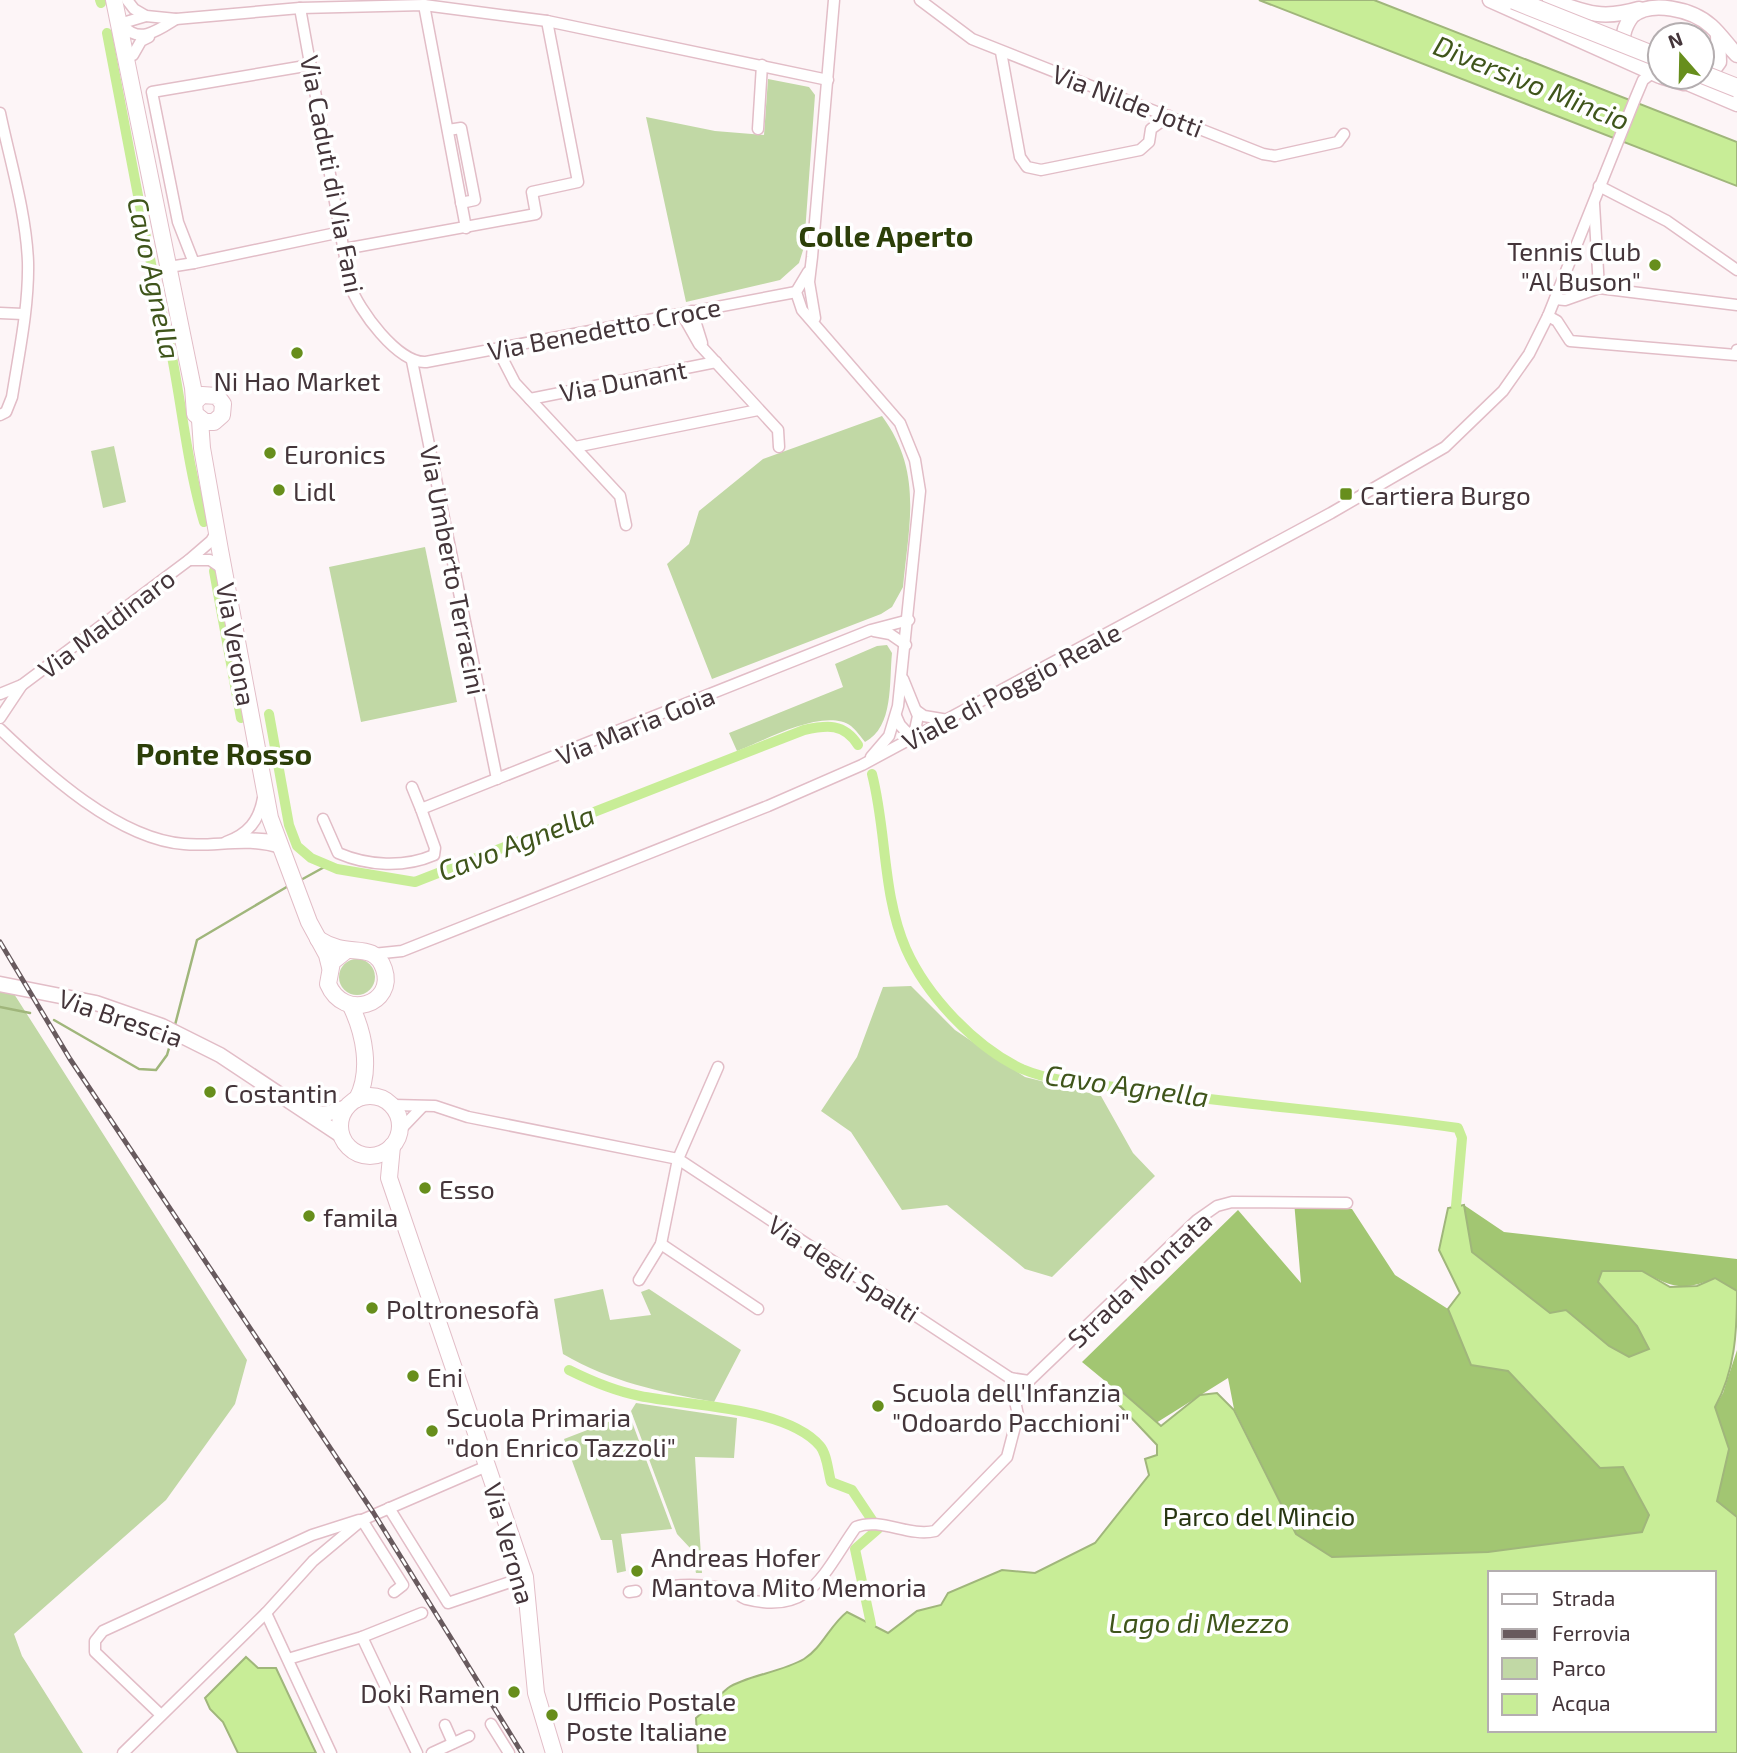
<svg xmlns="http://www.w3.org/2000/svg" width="1737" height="1753" font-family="'Exo 2',sans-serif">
  <rect width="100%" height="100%" fill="#fdf5f7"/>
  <g fill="#c1d8a5">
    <path d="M768,79L809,87L815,95L804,247L799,263L780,280L686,302L646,117L715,131L764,135Z"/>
    <path d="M882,416C923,472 909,523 903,587L892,607L881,614L712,679L667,564L689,544L699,511L763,459Z"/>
    <path d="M114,446L126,502L103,508L91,451Z"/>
    <path d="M425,547L457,702L361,722L329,567Z"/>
    <path d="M887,645L892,653C889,682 894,727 865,742C861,737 856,730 851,726C824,707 764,741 737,751L729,733L843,687L835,664L877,646Z"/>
    <circle cx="357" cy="977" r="18"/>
    <path d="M0,984L9,986L247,1360L235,1404L166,1500L14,1634L22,1656L83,1753H0Z"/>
    <path d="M911,986L955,1030L1025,1077L1101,1096L1133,1153L1155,1176L1052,1277L1025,1269L947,1205L902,1210L851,1132L821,1111L857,1057L883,987Z"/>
    <path d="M603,1289L610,1320L651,1315L641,1292L649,1289L741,1350L714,1402C660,1392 611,1382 563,1354L554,1299Z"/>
    <path d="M636,1403L737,1418L734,1458L695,1457L702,1573H696L691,1549L677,1534L631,1411Z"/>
    <path d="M629,1414L672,1529L621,1534L626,1571L617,1573L612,1540H601L564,1439Z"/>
  </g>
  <g fill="#a2c672">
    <path d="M1294,1201L1352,1209L1395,1275L1448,1309L1471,1365L1508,1371L1600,1467H1623L1649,1516L1642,1532L1488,1552L1332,1557L1296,1534L1234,1409L1228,1378L1156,1423L1082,1362L1238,1210L1301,1283Z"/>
    <path d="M1464,1205L1504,1232L1737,1259V1292L1715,1278C1683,1292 1671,1287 1642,1271L1598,1282L1637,1326L1649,1350L1629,1357L1609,1346L1566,1310L1550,1313L1472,1252Z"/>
    <path d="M1737,1350V1517L1717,1501L1729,1449L1715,1407L1723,1393Z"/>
  </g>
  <g fill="#c8ed97" stroke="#a0b67b" stroke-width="2" fill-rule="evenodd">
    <path d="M1259,0H1374L1737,142V186Z"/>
    <path d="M1464,1205L1472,1252L1550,1313L1566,1310L1609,1346L1629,1357L1649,1349L1637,1326L1598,1282L1602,1271H1642L1670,1287L1697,1286L1715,1278L1737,1291C1737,1332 1735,1371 1715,1407L1729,1449L1717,1501L1737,1517V1753H698L696,1718C707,1709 717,1697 728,1688C745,1676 782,1672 804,1659C822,1648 830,1625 847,1612L888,1633L917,1611L941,1605L948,1593L1002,1570L1035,1573L1095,1543L1149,1475L1145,1459L1157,1455V1445L1104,1389L1121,1391L1161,1426L1200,1395L1217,1393L1234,1410L1296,1534L1332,1557L1488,1552L1642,1532L1649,1515L1623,1467L1600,1468L1508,1371L1471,1365L1448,1309L1460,1293L1439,1250L1448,1208ZM1490,1573H1714V1730H1490Z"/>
    <path d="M246,1657L258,1668H276L316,1753H238L223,1722L210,1709L205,1698Z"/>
  </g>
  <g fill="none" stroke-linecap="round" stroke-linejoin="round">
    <g stroke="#a0b67b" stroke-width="2.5">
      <path d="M299,881L328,865"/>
      <path d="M0,1007L30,1013"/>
      <path d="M54,1020L139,1069L156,1070L167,1055L172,1038"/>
      <path d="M175,1025L197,940L290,885"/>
    </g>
    <g stroke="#c8ed97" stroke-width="10">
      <path d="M100,0L101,3"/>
      <path d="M107,33L157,295C180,369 182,448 204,522"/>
      <path d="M214,571L241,718"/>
      <path d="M269,714L289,825L297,846L311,858L337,869L415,882L804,730C827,725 844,723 858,745"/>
      <path d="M872,774C887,832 882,894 906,949C927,996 975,1047 1022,1069C1055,1083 1097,1084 1132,1089C1240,1105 1349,1112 1458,1128L1462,1138L1456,1206"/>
      <path d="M569,1370C591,1381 615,1391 640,1396C689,1406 787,1407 820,1446C827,1454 828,1471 831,1482L852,1490L878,1529L855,1549L871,1624"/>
    </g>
    <g stroke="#e2bdc7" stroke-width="13">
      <g id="minor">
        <path d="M127,0L134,9L146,16L176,19L300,8L424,5L547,21L828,80"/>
        <path d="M920,0L972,39L1263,154L1275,156L1338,142L1344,134"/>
        <path d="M424,5L466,228"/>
        <path d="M300,8L350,285C358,309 398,364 426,362L796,292"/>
        <path d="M124,26C139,45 160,29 176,19"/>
        <path d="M125,35L126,22L146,16"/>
        <path d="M1001,52L1020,157L1027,167L1041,170L1140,150L1149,142L1151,129L1169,116"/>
        <path d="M133,55L141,41L149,37"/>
        <path d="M311,65L152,92L178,222L194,263L341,232"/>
        <path d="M0,113C10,161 26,212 28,262C29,306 19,353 12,397L6,412L0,415"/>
        <path d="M758,129L762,65"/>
        <path d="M448,130L461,128L475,200L461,203"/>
        <path d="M1599,186L1667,221L1737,270"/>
        <path d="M1594,204L1599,288"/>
        <path d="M344,249L536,214L532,192L578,182L547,21"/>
        <path d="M169,267L194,263"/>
        <path d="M808,272L796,292L802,310L900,423L915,460L920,491L898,706L889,736L871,757"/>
        <path d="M1555,299L1565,300L1599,288L1737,305"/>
        <path d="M692,311L702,343"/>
        <path d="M0,313L23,314"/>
        <path d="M682,314L699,344L778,430L779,447"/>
        <path d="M1548,316L1557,321L1570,341L1736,355L1737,350"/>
        <path d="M815,318L809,282L812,257L834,0"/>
        <path d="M498,350L515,383L620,496L626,525"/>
        <path d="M412,361L497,779"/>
        <path d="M530,399L716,362"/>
        <path d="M575,447L758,410"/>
        <path d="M189,560H210L223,569"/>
        <path d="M874,631L890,634L906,645"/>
        <path d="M903,679L918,716L913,739"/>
        <path d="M0,694L22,685"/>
        <path d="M917,711L924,716L948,720"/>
        <path d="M896,716L900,725L913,739"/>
        <path d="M0,718L22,685L189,560L211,541L217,531"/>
        <path d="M0,729C46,773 118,839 184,844C215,847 249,837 280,848"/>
        <path d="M412,787L421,809L871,630L909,620"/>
        <path d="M323,819L338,853C368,866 404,868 434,855L435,848L421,809"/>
        <path d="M245,838L277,840"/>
        <path d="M226,842C248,834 259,821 263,798"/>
        <path d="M373,954L402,951L768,806L862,765L1331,513L1445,447L1503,391L1529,354L1548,316L1635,99L1643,80L1651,74"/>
        <path d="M393,1105L435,1106L468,1117L678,1159L1010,1378"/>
        <path d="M400,1130L422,1107"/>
        <path d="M661,1244L758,1309"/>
        <path d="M639,1280L661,1244L678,1159L718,1067"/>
        <path d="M389,1508L448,1603L525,1577"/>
        <path d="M362,1520L403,1585L394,1592"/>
        <path d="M673,1586C689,1584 717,1585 732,1591C737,1593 741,1597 746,1599C811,1616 824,1572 856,1527C881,1517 908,1537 935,1531L1007,1457L1018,1415L1010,1378L1029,1381L1197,1220L1217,1206L1232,1202L1347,1203"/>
        <path d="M629,1592L636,1591"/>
        <path d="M266,1613L331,1753"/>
        <path d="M362,1637L417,1753"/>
        <path d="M288,1659L362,1637L422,1613"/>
        <path d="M161,1715L95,1652V1641L103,1631L312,1535L359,1520"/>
        <path d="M491,1724L509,1753"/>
        <path d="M445,1725L453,1743"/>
        <path d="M123,1753L266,1613L313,1561L362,1520L487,1466"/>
        <path d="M432,1753L469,1736"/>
      </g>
    </g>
    <g stroke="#e2bdc7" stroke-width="17">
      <g id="secondary">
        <path d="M1490,0L1660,76"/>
        <path d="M1550,0C1586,13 1602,20 1639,9"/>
        <path d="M1624,53C1621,39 1623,28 1632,16C1651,0 1692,9 1711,26C1721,35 1728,46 1737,55"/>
        <path d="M1663,77L1684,83L1706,80L1719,62L1718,35"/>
        <path d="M1690,84L1737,104"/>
        <path d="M0,984L96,1003L162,1026L220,1055L342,1136"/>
        <path d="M308,1112L326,1114L347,1107"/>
      </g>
    </g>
    <g stroke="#e2bdc7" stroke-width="18">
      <g id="primary">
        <path d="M114,0L193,388L195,414L205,422H214L222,415L223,404L217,396L202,395L195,402"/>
        <path d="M200,420L202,448L220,550L270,818L309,922L327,955L330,967"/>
        <path d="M318,939C324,943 331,946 338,948C356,953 376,945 384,969C396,1004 344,1022 328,984L332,962L347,950"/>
        <path d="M351,1006C364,1033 372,1071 357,1099"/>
        <circle cx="370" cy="1126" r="30"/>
        <path d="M392,1146L389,1178L525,1577L536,1693L554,1753"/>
      </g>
    </g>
    <use href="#minor" stroke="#fff" stroke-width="10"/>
    <use href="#secondary" stroke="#fff" stroke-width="14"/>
    <use href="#primary" stroke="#fff" stroke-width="16"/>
    <g stroke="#685a5e" stroke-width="5">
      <path id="rail" d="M0,942L70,1059L373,1512L522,1753"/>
    </g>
    <use href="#rail" stroke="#fff" stroke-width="2.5" stroke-dasharray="8" stroke-linecap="butt"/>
    <g stroke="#e2bdc7" stroke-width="20" stroke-linecap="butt">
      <g id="trunk-bridge">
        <path d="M1514,0L1660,58"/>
        <path d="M1702,74L1737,88"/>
      </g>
    </g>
    <use href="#trunk-bridge" stroke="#fff" stroke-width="18"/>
  </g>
  <g fill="#678e1c" stroke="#fff" stroke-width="2.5">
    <circle cx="1655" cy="265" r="7"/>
    <circle cx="297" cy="353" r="7"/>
    <circle cx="270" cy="453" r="7"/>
    <circle cx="279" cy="490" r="7"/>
    <rect x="1339" y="487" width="14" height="14" rx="3.5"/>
    <circle cx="210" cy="1092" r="7"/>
    <circle cx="425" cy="1188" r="7"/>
    <circle cx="309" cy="1216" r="7"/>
    <circle cx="372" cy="1308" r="7"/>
    <circle cx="413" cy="1376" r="7"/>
    <circle cx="878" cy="1406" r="7"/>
    <circle cx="432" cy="1431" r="7"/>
    <circle cx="637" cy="1571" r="7"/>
    <circle cx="514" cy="1692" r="7"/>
    <circle cx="552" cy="1715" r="7"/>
  </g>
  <g text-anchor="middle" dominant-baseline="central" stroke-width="7" stroke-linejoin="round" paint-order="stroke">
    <g font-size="26" fill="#44353a" stroke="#fff">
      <text transform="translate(1128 100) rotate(21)">Via Nilde Jotti</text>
      <text transform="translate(333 174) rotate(79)">Via Caduti di Via Fani</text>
      <text transform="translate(604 328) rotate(-11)">Via Benedetto Croce</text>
      <text transform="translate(623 380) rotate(-11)">Via Dunant</text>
      <text transform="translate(454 570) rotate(79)">Via Umberto Terracini</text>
      <text transform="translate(106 623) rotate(-37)">Via Maldinaro</text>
      <text transform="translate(237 644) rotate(80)">Via Verona</text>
      <text transform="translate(1011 686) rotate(-28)">Viale di Poggio Reale</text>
      <text transform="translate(635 725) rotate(-22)">Via Maria Goia</text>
      <text transform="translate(121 1017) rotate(19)">Via Brescia</text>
      <text transform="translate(844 1268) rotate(33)">Via degli Spalti</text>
      <text transform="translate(1139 1279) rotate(-43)">Strada Montata</text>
      <text transform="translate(510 1543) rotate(74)">Via Verona</text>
    </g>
    <g font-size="26" fill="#44353a" stroke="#fff" text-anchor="start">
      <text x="1641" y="250" text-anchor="end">Tennis Club<tspan x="1641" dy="30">"Al Buson"</tspan></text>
      <text x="297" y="380" text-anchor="middle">Ni Hao Market</text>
      <text x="284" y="453">Euronics</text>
      <text x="293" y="490">Lidl</text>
      <text x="1360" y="494">Cartiera Burgo</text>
      <text x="224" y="1092">Costantin</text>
      <text x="439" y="1188">Esso</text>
      <text x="323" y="1216">famila</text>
      <text x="386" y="1308">Poltronesofà</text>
      <text x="427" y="1376">Eni</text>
      <text x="892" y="1391">Scuola dell'Infanzia<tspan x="892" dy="30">"Odoardo Pacchioni"</tspan></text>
      <text x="446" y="1416">Scuola Primaria<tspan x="446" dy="30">"don Enrico Tazzoli"</tspan></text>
      <text x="651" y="1556">Andreas Hofer<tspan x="651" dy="30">Mantova Mito Memoria</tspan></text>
      <text x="500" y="1692" text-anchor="end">Doki Ramen</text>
      <text x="566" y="1700">Ufficio Postale<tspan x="566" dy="30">Poste Italiane</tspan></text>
    </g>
    <g font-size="26" fill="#283612" stroke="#fff">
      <text x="1259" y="1515">Parco del Mincio</text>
    </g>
    <g font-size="28" font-style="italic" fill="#3f551b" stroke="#fff">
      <text transform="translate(1532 82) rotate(22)">Diversivo Mincio</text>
      <text transform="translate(155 278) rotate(78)">Cavo Agnella</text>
      <text transform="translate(516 842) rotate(-21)">Cavo Agnella</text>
      <text transform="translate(1127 1085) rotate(8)">Cavo Agnella</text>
      <text x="1199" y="1622">Lago di Mezzo</text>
    </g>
    <g font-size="30" font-weight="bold" fill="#2c3f09" stroke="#fff">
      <text x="886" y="235">Colle Aperto</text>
      <text x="224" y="753">Ponte Rosso</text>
    </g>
  </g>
  <rect x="1488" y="1571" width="228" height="161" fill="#ffffff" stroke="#b4aeb0" stroke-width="2"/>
  <rect x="1502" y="1594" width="35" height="10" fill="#ffffff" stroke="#b4aeb0" stroke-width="2"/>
  <text x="1552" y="1606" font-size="21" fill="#44353a">Strada</text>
  <rect x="1502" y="1629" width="35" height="10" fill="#685a5e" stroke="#b4aeb0" stroke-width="2"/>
  <text x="1552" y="1641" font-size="21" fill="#44353a">Ferrovia</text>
  <rect x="1502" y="1658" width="35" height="21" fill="#c1d8a5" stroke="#b4aeb0" stroke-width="2"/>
  <text x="1552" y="1676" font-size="21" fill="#44353a">Parco</text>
  <rect x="1502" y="1694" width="35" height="21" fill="#c8ed97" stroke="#b4aeb0" stroke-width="2"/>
  <text x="1552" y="1711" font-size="21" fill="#44353a">Acqua</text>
  <g transform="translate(1681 56) rotate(340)"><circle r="33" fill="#ffffff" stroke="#b4aeb0" stroke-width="2"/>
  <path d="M0-5L12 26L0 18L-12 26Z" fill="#678e1c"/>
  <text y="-10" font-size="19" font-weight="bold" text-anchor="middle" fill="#44353a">N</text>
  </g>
</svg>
